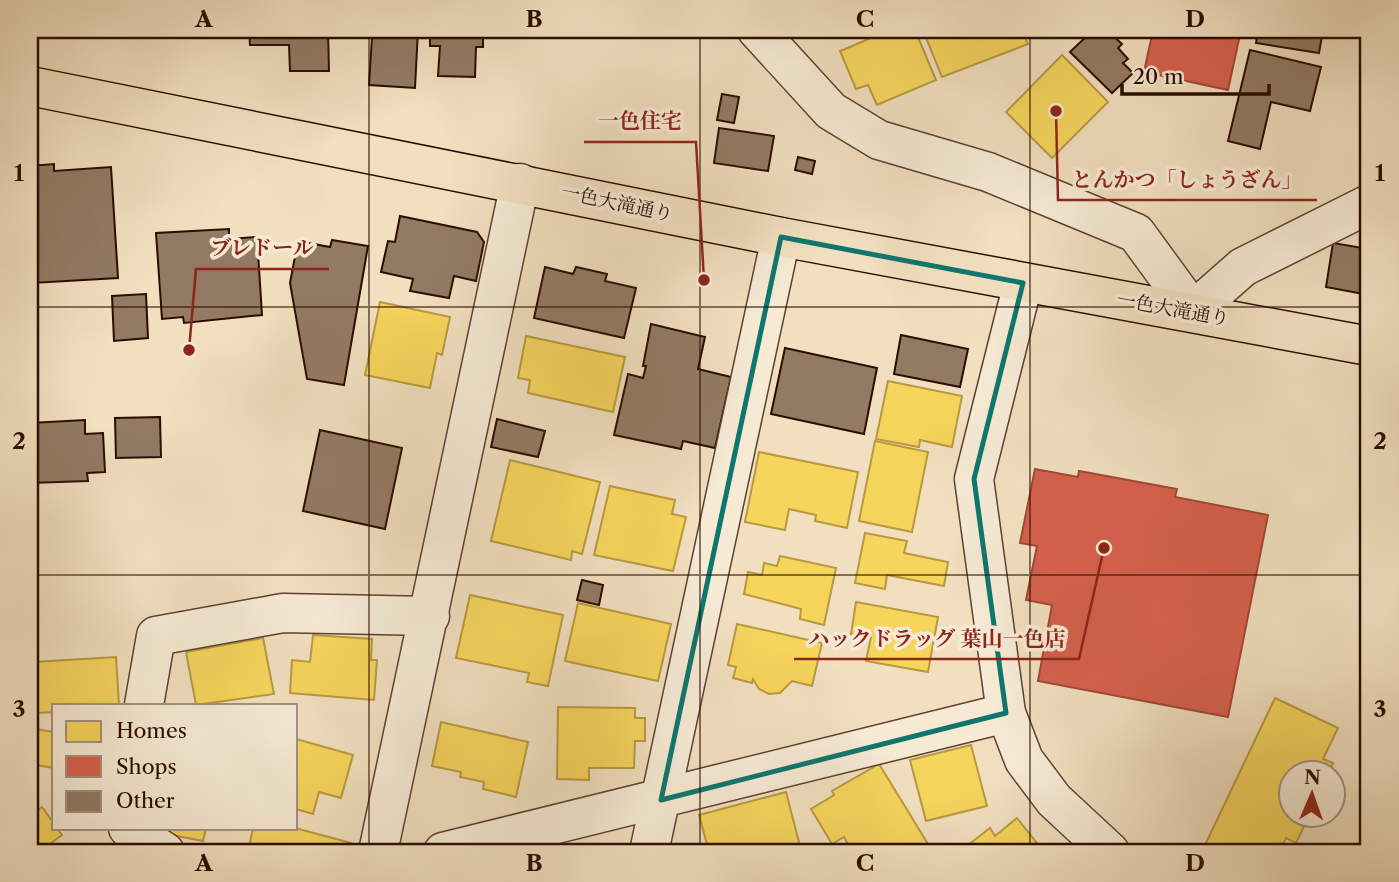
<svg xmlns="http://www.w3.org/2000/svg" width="1399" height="882" font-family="'Libre Caslon Text','Noto Serif JP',serif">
  <rect width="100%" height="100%" fill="#f1dfbf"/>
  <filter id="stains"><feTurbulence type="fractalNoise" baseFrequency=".00286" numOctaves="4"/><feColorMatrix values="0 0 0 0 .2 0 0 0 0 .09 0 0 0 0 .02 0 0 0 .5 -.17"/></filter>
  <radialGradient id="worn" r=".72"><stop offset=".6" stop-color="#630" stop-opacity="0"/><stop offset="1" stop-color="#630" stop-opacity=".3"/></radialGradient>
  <g fill="#f6d55c" stroke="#b99940" stroke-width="2">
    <path d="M813,30H832L815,36Z"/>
    <path d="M890,30H915L936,80L877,105L868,85L856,89L840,51Z"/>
    <path d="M923,30H1022L1028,44L942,77Z"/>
    <path d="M1062,55L1108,102L1052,158L1006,112Z"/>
    <path d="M380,302L450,317L442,355L437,353L430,388L365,375Z"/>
    <path d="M526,336L625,357L613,412L528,393L530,380L518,378Z"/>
    <path d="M888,381L962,396L952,447L920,440L919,447L876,439Z"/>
    <path d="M875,441L928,452L912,532L859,521Z"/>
    <path d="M759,452L858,472L847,528L815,521L816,515L789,509L785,530L745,522Z"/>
    <path d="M510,460L600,482L582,554L572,551L571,560L491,541Z"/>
    <path d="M610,486L675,500L672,514L686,517L673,571L594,555Z"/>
    <path d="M865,533L907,541L904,553L948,562L944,586L887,575L885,589L855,583Z"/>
    <path d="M780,556L836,568L824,625L800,619L801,609L744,594L748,572L762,575L764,563L777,566Z"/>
    <path d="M470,595L563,615L548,686L527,682L529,673L456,658Z"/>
    <path d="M856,602L938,617L928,672L866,661L871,637L851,634Z"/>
    <path d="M578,603L671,624L658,681L565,661Z"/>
    <path d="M737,624L822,643L812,686L792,681L780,693L769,694L759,689L753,679L752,683L733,678L736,667L728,665Z"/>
    <path d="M313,635L372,639L371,660H377L374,700L290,693L292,660L310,662Z"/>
    <path d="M263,638L274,694L196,705L186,652Z"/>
    <path d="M116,657L119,705H54V712L37,713L36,709H30V671H34V662Z"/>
    <path d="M1275,698L1338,728L1323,759L1333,763L1328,774H1290V816H1309L1296,843L1286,838L1279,852H1220L1205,845Z"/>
    <path d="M558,707L635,708V718H645V741H635L634,768H589V780L557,779Z"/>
    <path d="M441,722L528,742L516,797L483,789L484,782L460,777L461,772L432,766Z"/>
    <path d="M30,728L54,732V768L30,764Z"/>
    <path d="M296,739L353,755L341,798L319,792L313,814L296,809Z"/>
    <path d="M971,745L987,806L926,821L910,760Z"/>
    <path d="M879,764L931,849L926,852H852L844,837L832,844L811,809L834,795L832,791Z"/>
    <path d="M786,792L800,846L776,852H709L699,815Z"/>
    <path d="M30,800L37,810L42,807L62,835L39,852H30Z"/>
    <path d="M1017,818L1044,852H959L990,828L995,836Z"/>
    <path d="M168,828H206L203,841L166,834Z"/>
    <path d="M253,828H295L351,843L348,852H248Z"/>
  </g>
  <g fill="#d6604d" stroke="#a34736" stroke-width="2">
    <path d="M1153,30H1241L1228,90L1144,72Z"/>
    <path d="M1035,469L1078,477L1079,471L1177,489L1175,497L1268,515L1228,717L1038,681L1052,605L1026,600L1037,546L1020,543Z"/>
  </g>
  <g fill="#927a63" stroke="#2b0c00" stroke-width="2">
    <path d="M30,30H91V35Z"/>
    <path d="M249,30H328L329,71H290L289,45H250Z"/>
    <path d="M361,30H418L415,88L369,85L372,37H360Z"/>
    <path d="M430,30H483V47H476L475,77L438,76L440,46H430Z"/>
    <path d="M1093,30H1107L1122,44L1118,48L1128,59L1123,63L1133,73L1112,93L1070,52Z"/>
    <path d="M1258,30H1323L1319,53L1256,43Z"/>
    <path d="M1250,50L1321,67L1310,111L1271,102L1260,149L1228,141Z"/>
    <path d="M722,94L739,97L734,123L717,120Z"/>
    <path d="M719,128L774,136L768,171L714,163Z"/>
    <path d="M798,157L815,161L812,174L795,170Z"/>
    <path d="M54,164V171L111,167L118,278L32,283L30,166Z"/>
    <path d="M400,216L477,232L484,242L476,281L454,276L449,298L410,291L413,279L381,272L388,241L395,242Z"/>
    <path d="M229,229V239L257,237L262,315L184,323L183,317L162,319L156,233Z"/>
    <path d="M332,240L368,246L344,385L307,379L290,283L298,241L330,247Z"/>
    <path d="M1333,243L1369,249V295L1326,287Z"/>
    <path d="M545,267L573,274L576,267L607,274L605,281L636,288L624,338L534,318Z"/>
    <path d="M146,294L148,338L114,341L112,296Z"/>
    <path d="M651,324L705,337L698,369L731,377L715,448L683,441L681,449L614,435L628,374L643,378L646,366H643Z"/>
    <path d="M901,335L968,349L960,387L894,374Z"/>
    <path d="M785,348L877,368L864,434L771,414Z"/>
    <path d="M160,417L161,457L116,458L115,418Z"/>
    <path d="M497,419L545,431L538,457L491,447Z"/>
    <path d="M85,420V434L103,433L105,472L87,473L88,481L30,483V423Z"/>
    <path d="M320,430L402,448L385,529L303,511Z"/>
    <path d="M582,580L603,585L599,605L577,600Z"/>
  </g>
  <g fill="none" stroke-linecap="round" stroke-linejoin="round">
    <g stroke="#5c4130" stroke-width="41">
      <g id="street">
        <path d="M757,30L831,111L879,140L988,172L1136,233L1193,311L1243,267L1369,204"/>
        <path d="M1023,283L974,479L1006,713L1024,760L1054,800L1110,852"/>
        <path d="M144,705L156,636L283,613L430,616"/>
        <path d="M128,828L165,852"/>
        <path d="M378,852L520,183"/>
        <path d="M443,852L1006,713"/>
        <path d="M649,852L781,237"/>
      </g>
    </g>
    <g stroke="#2b0c00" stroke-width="41">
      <path id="primary" d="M30,86L781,237L1369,346"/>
    </g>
    <use href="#street" stroke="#f6ead5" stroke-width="38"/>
    <use href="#primary" stroke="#f1dfbf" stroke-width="38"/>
  </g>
  <path fill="none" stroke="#0f766e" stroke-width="5" stroke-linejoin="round" d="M781,237L1023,283L974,479L1006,713L661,800Z"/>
  <path fill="none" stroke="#2b0c00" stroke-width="2" stroke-opacity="0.55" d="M369,30V852M700,30V852M1030,30V852M30,307H1369M30,575H1369"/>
  <g text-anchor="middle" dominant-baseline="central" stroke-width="7" stroke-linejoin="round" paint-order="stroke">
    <g font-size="19" fill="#2b0c00" stroke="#f6ead5">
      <text transform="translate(617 203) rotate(12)">一色大滝通り</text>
      <text transform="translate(1173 309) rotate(10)">一色大滝通り</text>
    </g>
  </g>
  <path fill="none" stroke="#8f2418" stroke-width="2.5" d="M704 280L696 142H584M1056 111L1058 200H1317M189 350L196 269H329M1104 548L1079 659H794"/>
  <g fill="#8f2418" stroke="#f6ead5" stroke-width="2.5">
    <circle cx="704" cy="280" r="7"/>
    <circle cx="1056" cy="111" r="7"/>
    <circle cx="189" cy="350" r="7"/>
    <circle cx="1104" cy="548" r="7"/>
  </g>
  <g font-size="21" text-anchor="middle" font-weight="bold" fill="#8f2418" stroke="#f6ead5" stroke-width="7" stroke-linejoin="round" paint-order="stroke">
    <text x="640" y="128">一色住宅</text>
    <text x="1187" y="187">とんかつ「しょうざん」</text>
    <text x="262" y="255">ブレドール</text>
    <text x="937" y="646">ハックドラッグ 葉山一色店</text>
  </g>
  <rect width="1399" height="882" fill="none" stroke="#f1dfbf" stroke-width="77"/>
  <rect x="52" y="704" width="245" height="126" fill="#f6ead5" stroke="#a59180" stroke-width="2"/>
  <rect x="66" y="721" width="35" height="21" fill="#f6d55c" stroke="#a59180" stroke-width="2"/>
  <text x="116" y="738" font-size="21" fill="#2b0c00">Homes</text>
  <rect x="66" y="756" width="35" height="21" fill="#d6604d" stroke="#a59180" stroke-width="2"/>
  <text x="116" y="774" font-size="21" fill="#2b0c00">Shops</text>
  <rect x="66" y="791" width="35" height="21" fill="#927a63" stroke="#a59180" stroke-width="2"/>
  <text x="116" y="808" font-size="21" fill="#2b0c00">Other</text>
  <g transform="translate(1312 794) rotate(2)"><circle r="33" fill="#f6ead5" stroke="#a59180" stroke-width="2"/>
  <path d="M0-5L12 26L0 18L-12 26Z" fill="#8f2418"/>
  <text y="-10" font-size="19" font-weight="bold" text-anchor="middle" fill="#2b0c00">N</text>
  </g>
  <path d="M1122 84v10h147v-10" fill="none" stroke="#2b0c00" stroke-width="3.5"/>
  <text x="1133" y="84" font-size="21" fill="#2b0c00" stroke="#f6ead5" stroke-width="5" paint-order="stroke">20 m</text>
  <rect x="38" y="38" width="1322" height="806" fill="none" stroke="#2b0c00" stroke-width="2.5"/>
  <g font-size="23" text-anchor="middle" font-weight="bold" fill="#2b0c00">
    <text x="204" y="27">A</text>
    <text x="534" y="27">B</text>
    <text x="865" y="27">C</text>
    <text x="1195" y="27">D</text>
    <text x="19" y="181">1</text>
    <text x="1380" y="181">1</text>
    <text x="19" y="449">2</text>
    <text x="1380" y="449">2</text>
    <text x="19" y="717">3</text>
    <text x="1380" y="717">3</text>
    <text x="204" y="871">A</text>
    <text x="534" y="871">B</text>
    <text x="865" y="871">C</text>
    <text x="1195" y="871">D</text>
  </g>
  <rect width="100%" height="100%" filter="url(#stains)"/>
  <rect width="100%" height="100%" fill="url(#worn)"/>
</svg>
